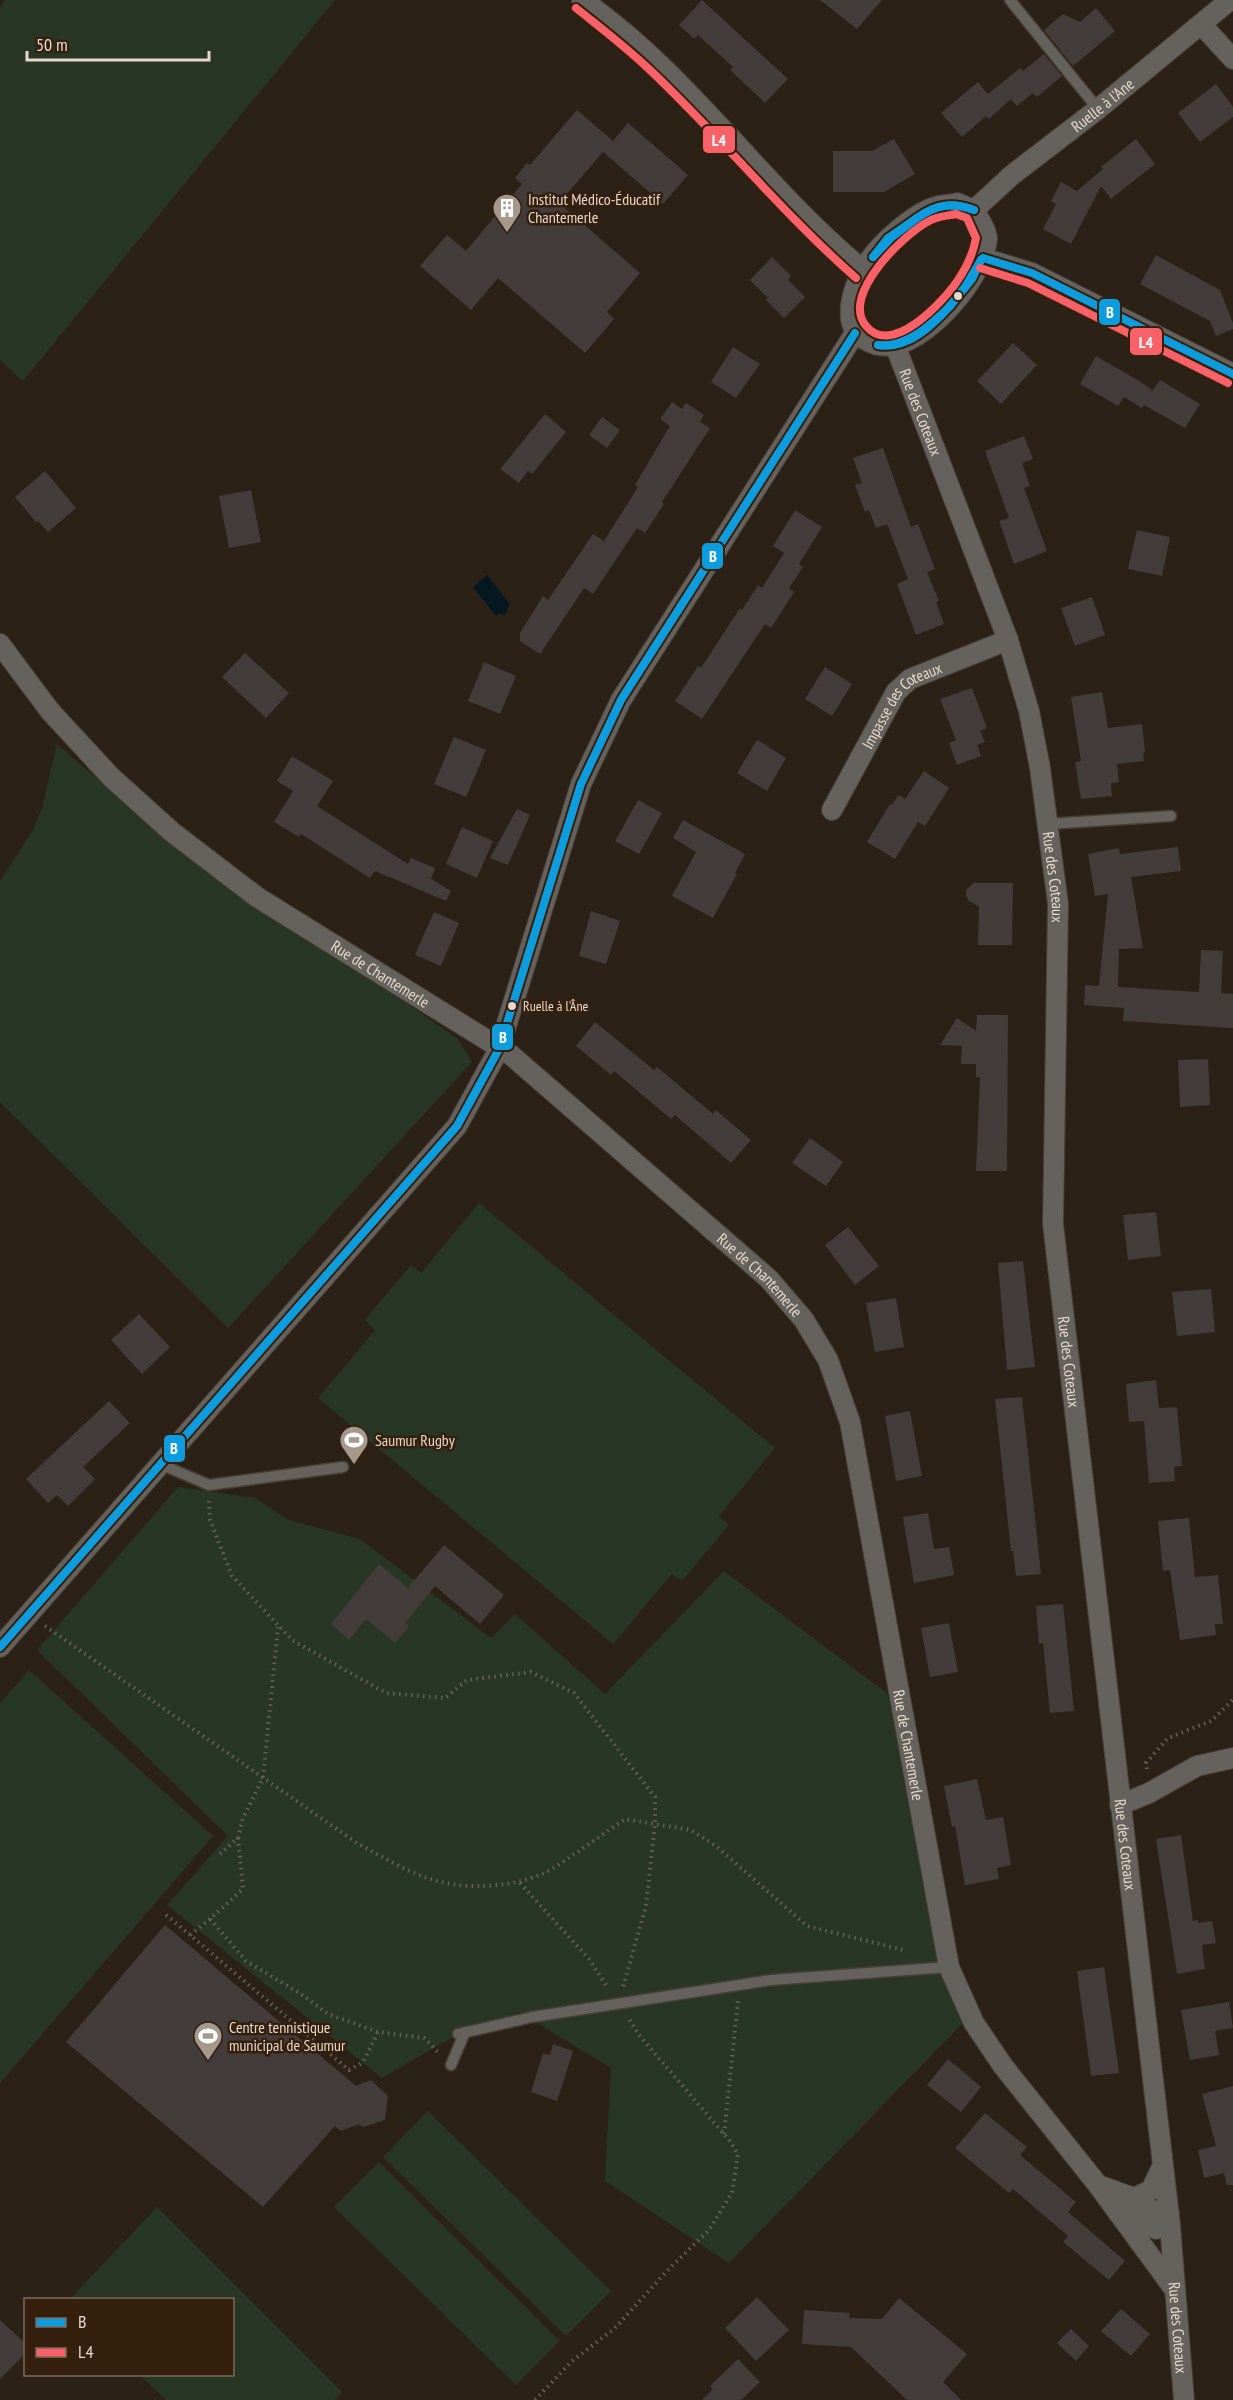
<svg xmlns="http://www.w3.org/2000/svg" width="1233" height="2400" font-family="'PT Sans Narrow',sans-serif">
  <rect width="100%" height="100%" fill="#2c2116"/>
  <g fill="#283725">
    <path d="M5,0H335L23,381L0,360V8Z"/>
    <path d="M57,744C182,854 321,944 457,1038L472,1062L228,1328L0,1102V881L33,830L42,808Z"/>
    <path d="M479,1203L775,1448L719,1516L729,1525L682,1581L672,1574L613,1644L318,1398L375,1330L365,1320L411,1265L421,1273Z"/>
    <path d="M178,1487L255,1498L289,1520L360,1539L491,1638L515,1614L605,1694L724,1571L888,1694L964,2022L729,2263L605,2181L611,2068L519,2012L458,2034L382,2078L167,1905L228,1836L37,1650Z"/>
    <path d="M29,1670L213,1836L0,2083V1703Z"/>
    <path d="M428,2111L611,2291L566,2336L383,2157Z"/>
    <path d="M379,2162L560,2341L516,2385L334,2207Z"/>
    <path d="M157,2207L342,2392L335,2400H166L140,2375L232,2374V2300L70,2299Z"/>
  </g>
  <path fill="#051820" d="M487,575L510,604L505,615L499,613L496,616L473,587Z"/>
  <g fill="#443b3b">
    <path d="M702,0L788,79L765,103L730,70L733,67L698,35L694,39L679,25Z"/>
    <path d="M820,0H882L857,29Z"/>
    <path d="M1096,8L1115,31L1073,66L1044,30L1063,14L1080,22Z"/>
    <path d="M1044,54L1062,76L1037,97L1033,93L1017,106L1011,99L989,119L986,116L962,137L941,113L978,82L988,94L1020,68L1023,71Z"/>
    <path d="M1216,84L1233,107V117L1200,142L1178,113Z"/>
    <path d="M577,110L613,141L608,147L628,123L688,175L663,204L603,152L559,203L640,273L607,312L614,319L585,353L498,278L471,310L420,266L447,235L466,251L522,184L515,178L527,163L530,165Z"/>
    <path d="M894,139L915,174L884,192H833V151H872Z"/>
    <path d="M1136,139L1155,164L1111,199L1101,186L1071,244L1043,229L1056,204L1051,201L1061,182L1077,191L1103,169L1101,167Z"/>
    <path d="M1156,255L1220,290L1233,323V329L1216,336L1210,321L1140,284Z"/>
    <path d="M772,257L791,276L788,280L805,297L784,318L766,300L768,298L750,280Z"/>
    <path d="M1013,343L1037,365L1001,404L977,381Z"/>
    <path d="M733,347L760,364L736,398L711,382Z"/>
    <path d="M1096,356L1141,382L1152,390L1150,394L1160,380L1200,404L1185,428L1144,405L1142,408L1124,397L1118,406L1080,384Z"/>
    <path d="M672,402L682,409L686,403L704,415L700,422L710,428L662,502L664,504L645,533L637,528L593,594L584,588L540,654L520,641V633L543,596L548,600L593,534L604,541L638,487L635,485L670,426L660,419Z"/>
    <path d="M545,414L566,432L532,474L528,471L519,483L500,469Z"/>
    <path d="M602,417L620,430L607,448L589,435Z"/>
    <path d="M1024,436L1033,459L1022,463L1030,486L1024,488L1047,551L1014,564L999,521L1009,518L985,451Z"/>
    <path d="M883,448L911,527L918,524L935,569L927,572L939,601L936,602L944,624L916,635L897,584L908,579L887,524L876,528L869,510L865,512L855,485L862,483L853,458Z"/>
    <path d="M45,471L76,508L48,532L38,521L36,522L15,497Z"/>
    <path d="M251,490L261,542L229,548L219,496Z"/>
    <path d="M795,510L822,527L799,564L803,567L789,588L794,592L771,628L765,624L702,719L675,701L698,666L701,668L740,608L742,610L758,585L762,588L784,553L773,546Z"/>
    <path d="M1137,530L1170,537L1162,576L1128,569Z"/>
    <path d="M1092,597L1105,635L1075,646L1061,608Z"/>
    <path d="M245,653L289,693L266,718L222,677Z"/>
    <path d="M484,662L516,676L500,714L468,701Z"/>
    <path d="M825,667L852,684L832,716L805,699Z"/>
    <path d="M972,688L987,728L980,731L985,742L977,745L981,756L957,765L949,743L956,740L940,699Z"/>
    <path d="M1102,692L1108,728L1142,724L1145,752L1143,753L1144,761L1117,764L1119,782L1111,783L1112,796L1081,799L1075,762L1081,761L1071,697Z"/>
    <path d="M454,737L486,750L466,797L434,784Z"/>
    <path d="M757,740L786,758L767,791L737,773Z"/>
    <path d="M292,756L333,781L317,806L408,864L411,858L435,868L431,879L451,891L446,901L375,871L370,878L301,834L299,837L274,822L293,791L277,781Z"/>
    <path d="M924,771L949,788L925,826L918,822L895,859L867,842L890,804L892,805L898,795L905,799Z"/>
    <path d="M638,800L662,813L639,854L615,841Z"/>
    <path d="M517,809L530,815L508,865L490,858Z"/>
    <path d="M683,820L745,854L735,873L737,874L713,918L672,896L696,852L673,838Z"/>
    <path d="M462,827L493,841L477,878L446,864Z"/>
    <path d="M1178,847L1181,871L1131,877L1143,948L1119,949L1118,987L1199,992L1201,950L1223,951L1221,993L1233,994V1028L1123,1021L1124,1008L1084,1005L1085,985L1099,986L1108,894L1095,896L1088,854L1119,848L1120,854Z"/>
    <path d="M973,883H1013L1012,945H978L979,907L968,900L966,895V890Z"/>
    <path d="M591,911L620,921L606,964L579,956Z"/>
    <path d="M434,912L459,923L441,966L415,955Z"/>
    <path d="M977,1015H1008L1007,1171H976L980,1077H976V1064H961L962,1046L940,1045L957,1018L976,1031Z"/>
    <path d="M595,1022L654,1070L657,1067L713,1114L716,1110L751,1140L731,1163L675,1115L671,1119L614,1071L611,1075L576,1046Z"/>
    <path d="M1208,1059L1210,1105L1180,1107L1178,1060Z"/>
    <path d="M810,1138L843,1162L826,1186L792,1163Z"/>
    <path d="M1156,1212L1161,1256L1128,1260L1123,1215Z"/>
    <path d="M848,1227L879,1266L855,1285L825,1245Z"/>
    <path d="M1023,1261L1035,1367L1007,1370L998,1263Z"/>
    <path d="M1211,1289L1215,1332L1177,1336L1172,1292Z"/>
    <path d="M896,1298L904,1347L875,1352L866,1303Z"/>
    <path d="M139,1314L170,1347L142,1374L111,1340Z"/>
    <path d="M1156,1380L1159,1408L1177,1407L1182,1466L1174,1467L1175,1481L1149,1483L1144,1421L1129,1422L1126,1384Z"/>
    <path d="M1022,1397L1041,1574L1016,1576L1013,1551H1011L995,1399Z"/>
    <path d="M109,1401L130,1423L83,1467L95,1479L68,1506L57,1495L48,1503L26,1479Z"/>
    <path d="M910,1411L922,1476L896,1481L885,1416Z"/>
    <path d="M928,1513L934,1549L949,1547L954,1575L914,1583L903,1517Z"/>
    <path d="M1189,1518L1195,1577L1218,1575L1223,1624H1215L1216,1635L1180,1640L1170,1570L1163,1571L1158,1521Z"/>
    <path d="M444,1545L504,1595L480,1624L435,1586L405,1623L409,1626L395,1643L366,1619L349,1640L331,1624L379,1564L408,1588Z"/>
    <path d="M1063,1604L1074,1711L1050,1713L1043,1643L1039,1644L1036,1606Z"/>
    <path d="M949,1623L958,1672L930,1677L921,1628Z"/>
    <path d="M977,1779L986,1820L1003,1817L1011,1865L997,1868L999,1879L965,1885L955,1826L952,1827L944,1786Z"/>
    <path d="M1181,1835L1193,1921L1198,1920V1923L1212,1921L1216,1943L1202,1945L1205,1969L1177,1974L1156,1839Z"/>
    <path d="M165,1925L356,2086L371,2080L388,2096L385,2120L363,2127L359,2124L341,2131L335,2126L263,2207L66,2042Z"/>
    <path d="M1104,1967L1119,2073L1091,2076L1077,1971Z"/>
    <path d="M1229,2002L1233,2028L1215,2031L1219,2055L1190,2060L1181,2010Z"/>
    <path d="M553,2044L573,2051L557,2101L531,2092L543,2053L550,2055Z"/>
    <path d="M948,2059L981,2087L961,2112L927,2085Z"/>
    <path d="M1233,2086V2185H1227L1224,2173L1204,2178L1198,2150L1216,2146L1202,2094Z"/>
    <path d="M985,2113L1027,2147L1020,2155L1076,2202L1068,2212L1125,2261L1109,2280L1063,2242L1068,2236L1013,2189L1009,2193L955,2148Z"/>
    <path d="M757,2297L789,2330L756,2361L725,2328Z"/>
    <path d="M899,2298L967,2354L943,2382L961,2400H907L851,2347L802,2344L804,2310L850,2313L849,2318L882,2319Z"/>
    <path d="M1121,2309L1150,2334L1131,2356L1101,2331Z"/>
    <path d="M0,2320L26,2344V2353L0,2379Z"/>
    <path d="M1071,2329L1089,2346L1076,2361L1057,2343Z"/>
    <path d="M738,2359L760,2382L741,2400H702L713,2389L710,2386Z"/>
  </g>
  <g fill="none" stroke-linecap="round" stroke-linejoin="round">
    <g stroke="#483e35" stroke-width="13">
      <g id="service">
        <path d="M1010,0L1098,109"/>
        <path d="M1047,824L1171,816"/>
        <path d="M160,1464L209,1485L343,1467"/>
        <path d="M458,2034L532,2017L771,1980L949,1967"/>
        <path d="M451,2065L465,2032"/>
      </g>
    </g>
    <g stroke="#483e35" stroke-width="22">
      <g id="minor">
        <path d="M582,0C689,74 763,188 863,270"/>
        <path d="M1201,24L1233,59"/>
        <path d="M957,203L974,210C978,218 987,230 987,239C984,276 932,337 895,345C884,347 873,345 864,339C839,323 854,283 868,262C881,243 913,214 935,207C942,205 950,205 957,203Z"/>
        <path id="s1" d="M974,210L1012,175L1098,109L1230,0"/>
        <path d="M983,258L1032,273L1233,374"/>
        <path id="s2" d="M895,345L1008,640L1029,711L1040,768L1058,904L1053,1224L1170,2225L1184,2400"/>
        <path id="s3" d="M0,644L50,711L111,777L172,832L257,897L511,1055L769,1279L804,1320L828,1360L850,1422L949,1967L974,2023L1003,2066L1098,2185L1175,2290"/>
        <path id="s4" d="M832,810L896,692L910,679L1008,640"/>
        <path d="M0,1647L457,1126L499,1049L581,784L621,700L855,333"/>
        <path d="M1120,1805L1149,1793L1197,1766L1233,1758"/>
        <path d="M1098,2185L1134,2198L1151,2190L1163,2165"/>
        <path d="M1120,2199L1130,2205L1169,2214"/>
        <path d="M1119,2214L1156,2229L1170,2225"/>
      </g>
    </g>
    <g stroke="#67615b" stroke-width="4" stroke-dasharray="1.5 4.5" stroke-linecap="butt">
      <path d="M209,1501L210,1520L232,1576L292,1640L386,1693L445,1698L467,1680L531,1672L574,1693L655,1797V1824L646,1906L623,1987"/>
      <path d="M45,1626L357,1843C407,1871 438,1891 498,1885C516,1883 533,1879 550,1870C576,1854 600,1836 625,1819L691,1830L716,1846L807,1926L907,1951"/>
      <path d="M1147,1769L1146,1763L1168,1738L1211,1721L1233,1700"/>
      <path d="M238,1838L243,1889L210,1919L246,1961L301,1994L328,2014L378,2032L424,2038L439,2053"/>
      <path d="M220,1854L238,1838L243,1818L263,1778L278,1627"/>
      <path d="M520,1883L589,1959L608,1988"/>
      <path d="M166,1915L190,1935"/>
      <path d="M210,1919L190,1935L349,2070L363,2062L378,2032"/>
      <path d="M724,2134L738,2001"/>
      <path d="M535,2400L571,2362L615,2328L667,2271L709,2230L732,2193L738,2154L729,2140L639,2035L629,2019"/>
    </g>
    <use href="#service" stroke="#65615c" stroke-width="10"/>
    <use href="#minor" stroke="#65615c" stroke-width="20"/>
    <g stroke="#35200d" stroke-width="12">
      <g id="bus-1">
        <path d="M917,218C936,204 952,202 974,210"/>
        <path d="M917,218C937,205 951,202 974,210"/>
        <path d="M873,257L888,238L917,218"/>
        <path d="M873,257L892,237L917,218"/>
        <path d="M983,258L1032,273L1233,374"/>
        <path d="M950,306L965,287L981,260"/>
        <path d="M950,306L972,279L981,260"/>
        <path d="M878,345C906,348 931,325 950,306"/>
        <path d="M878,345C907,350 932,326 950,306"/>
        <path d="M0,1647L457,1126L499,1049L581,784L621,700L855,333"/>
      </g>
    </g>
    <g stroke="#35200d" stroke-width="12">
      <g id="bus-2">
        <path d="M576,8C601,28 626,47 650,70C721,137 782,213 856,278"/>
        <path d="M956,214L967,218L976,238C973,254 967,267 958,280C944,301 892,358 866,326C840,295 904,234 929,221C938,216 947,216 956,214Z"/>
        <path d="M980,268L1028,283L1228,383"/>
      </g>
    </g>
    <use href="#bus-1" stroke="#0d9cde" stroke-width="8"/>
    <use href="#bus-2" stroke="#f76167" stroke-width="8"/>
  </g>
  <defs>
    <g id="building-pin" transform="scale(1.5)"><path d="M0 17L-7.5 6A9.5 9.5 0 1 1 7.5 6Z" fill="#a5988d" stroke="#35200d"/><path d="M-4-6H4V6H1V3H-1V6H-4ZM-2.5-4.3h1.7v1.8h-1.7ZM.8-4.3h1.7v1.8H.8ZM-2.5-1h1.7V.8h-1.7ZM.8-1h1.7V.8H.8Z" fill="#fff"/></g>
    <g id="stadium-pin" transform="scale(1.5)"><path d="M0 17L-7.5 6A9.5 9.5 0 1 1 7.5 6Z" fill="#a5988d" stroke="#35200d"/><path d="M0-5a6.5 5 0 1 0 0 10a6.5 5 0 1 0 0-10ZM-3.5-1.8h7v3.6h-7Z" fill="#fff"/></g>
  </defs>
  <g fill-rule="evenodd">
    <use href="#building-pin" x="507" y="208"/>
    <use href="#stadium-pin" x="354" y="1440"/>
    <use href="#stadium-pin" x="208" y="2036"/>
  </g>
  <g fill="#e6d8cd" stroke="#35200d" stroke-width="2">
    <circle cx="958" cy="296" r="5"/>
    <circle cx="512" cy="1006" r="5"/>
  </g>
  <g text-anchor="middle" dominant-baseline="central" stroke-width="5" stroke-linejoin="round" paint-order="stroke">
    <g font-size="14" fill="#e6d8cd" stroke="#35200d" text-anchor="start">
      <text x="523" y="1006">Ruelle à l'Âne</text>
    </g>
    <g font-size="16" fill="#e6d8cd" stroke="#35200d">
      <text stroke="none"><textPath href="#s1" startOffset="166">Ruelle à l'Ane</textPath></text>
      <text stroke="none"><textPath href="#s2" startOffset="72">Rue des Coteaux</textPath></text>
      <text stroke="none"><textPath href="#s4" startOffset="129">Impasse des Coteaux</textPath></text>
      <text stroke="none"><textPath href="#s2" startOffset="558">Rue des Coteaux</textPath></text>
      <text stroke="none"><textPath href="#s3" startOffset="508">Rue de Chantemerle</textPath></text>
      <text stroke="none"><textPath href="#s3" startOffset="994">Rue de Chantemerle</textPath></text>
      <text stroke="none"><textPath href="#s2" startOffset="1044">Rue des Coteaux</textPath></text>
      <text stroke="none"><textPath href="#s3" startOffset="1498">Rue de Chantemerle</textPath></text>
      <text stroke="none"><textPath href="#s2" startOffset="1530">Rue des Coteaux</textPath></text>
      <text stroke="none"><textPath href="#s2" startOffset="2016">Rue des Coteaux</textPath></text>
    </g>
    <g font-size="16" fill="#e6d8cd" stroke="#35200d" text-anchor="start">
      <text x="528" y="199">Institut Médico-Éducatif<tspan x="528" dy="18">Chantemerle</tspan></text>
      <text x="375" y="1440">Saumur Rugby</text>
      <text x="229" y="2027">Centre tennistique<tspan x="229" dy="18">municipal de Saumur</tspan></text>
    </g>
  </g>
  <g stroke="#35200d" stroke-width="2">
    <rect x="702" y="125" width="34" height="29" rx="6" fill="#f76167"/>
    <rect x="1098" y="298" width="23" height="28" rx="6" fill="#0d9cde"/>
    <rect x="1129" y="327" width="34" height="29" rx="6" fill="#f76167"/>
    <rect x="701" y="542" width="23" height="28" rx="6" fill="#0d9cde"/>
    <rect x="491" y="1023" width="23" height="28" rx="6" fill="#0d9cde"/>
    <rect x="163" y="1434" width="23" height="29" rx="6" fill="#0d9cde"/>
  </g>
  <g font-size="16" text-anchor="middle" font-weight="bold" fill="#fff">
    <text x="719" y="146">L4</text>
    <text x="1110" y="318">B</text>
    <text x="1146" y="348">L4</text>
    <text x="713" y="562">B</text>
    <text x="503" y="1043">B</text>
    <text x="174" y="1454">B</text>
  </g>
  <rect x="24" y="2298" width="210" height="78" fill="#35200d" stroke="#7c6a5a" stroke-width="1.5"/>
  <rect x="36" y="2318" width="30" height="9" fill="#0d9cde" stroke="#7c6a5a" stroke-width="1.5"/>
  <text x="78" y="2328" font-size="18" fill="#e6d8cd">B</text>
  <rect x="36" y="2348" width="30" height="9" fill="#f76167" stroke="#7c6a5a" stroke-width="1.5"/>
  <text x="78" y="2358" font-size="18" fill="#e6d8cd">L4</text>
  <path d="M27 51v9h182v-9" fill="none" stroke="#e6d8cd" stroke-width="3"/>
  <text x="36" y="51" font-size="18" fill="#e6d8cd" stroke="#35200d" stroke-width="4.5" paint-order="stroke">50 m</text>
</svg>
